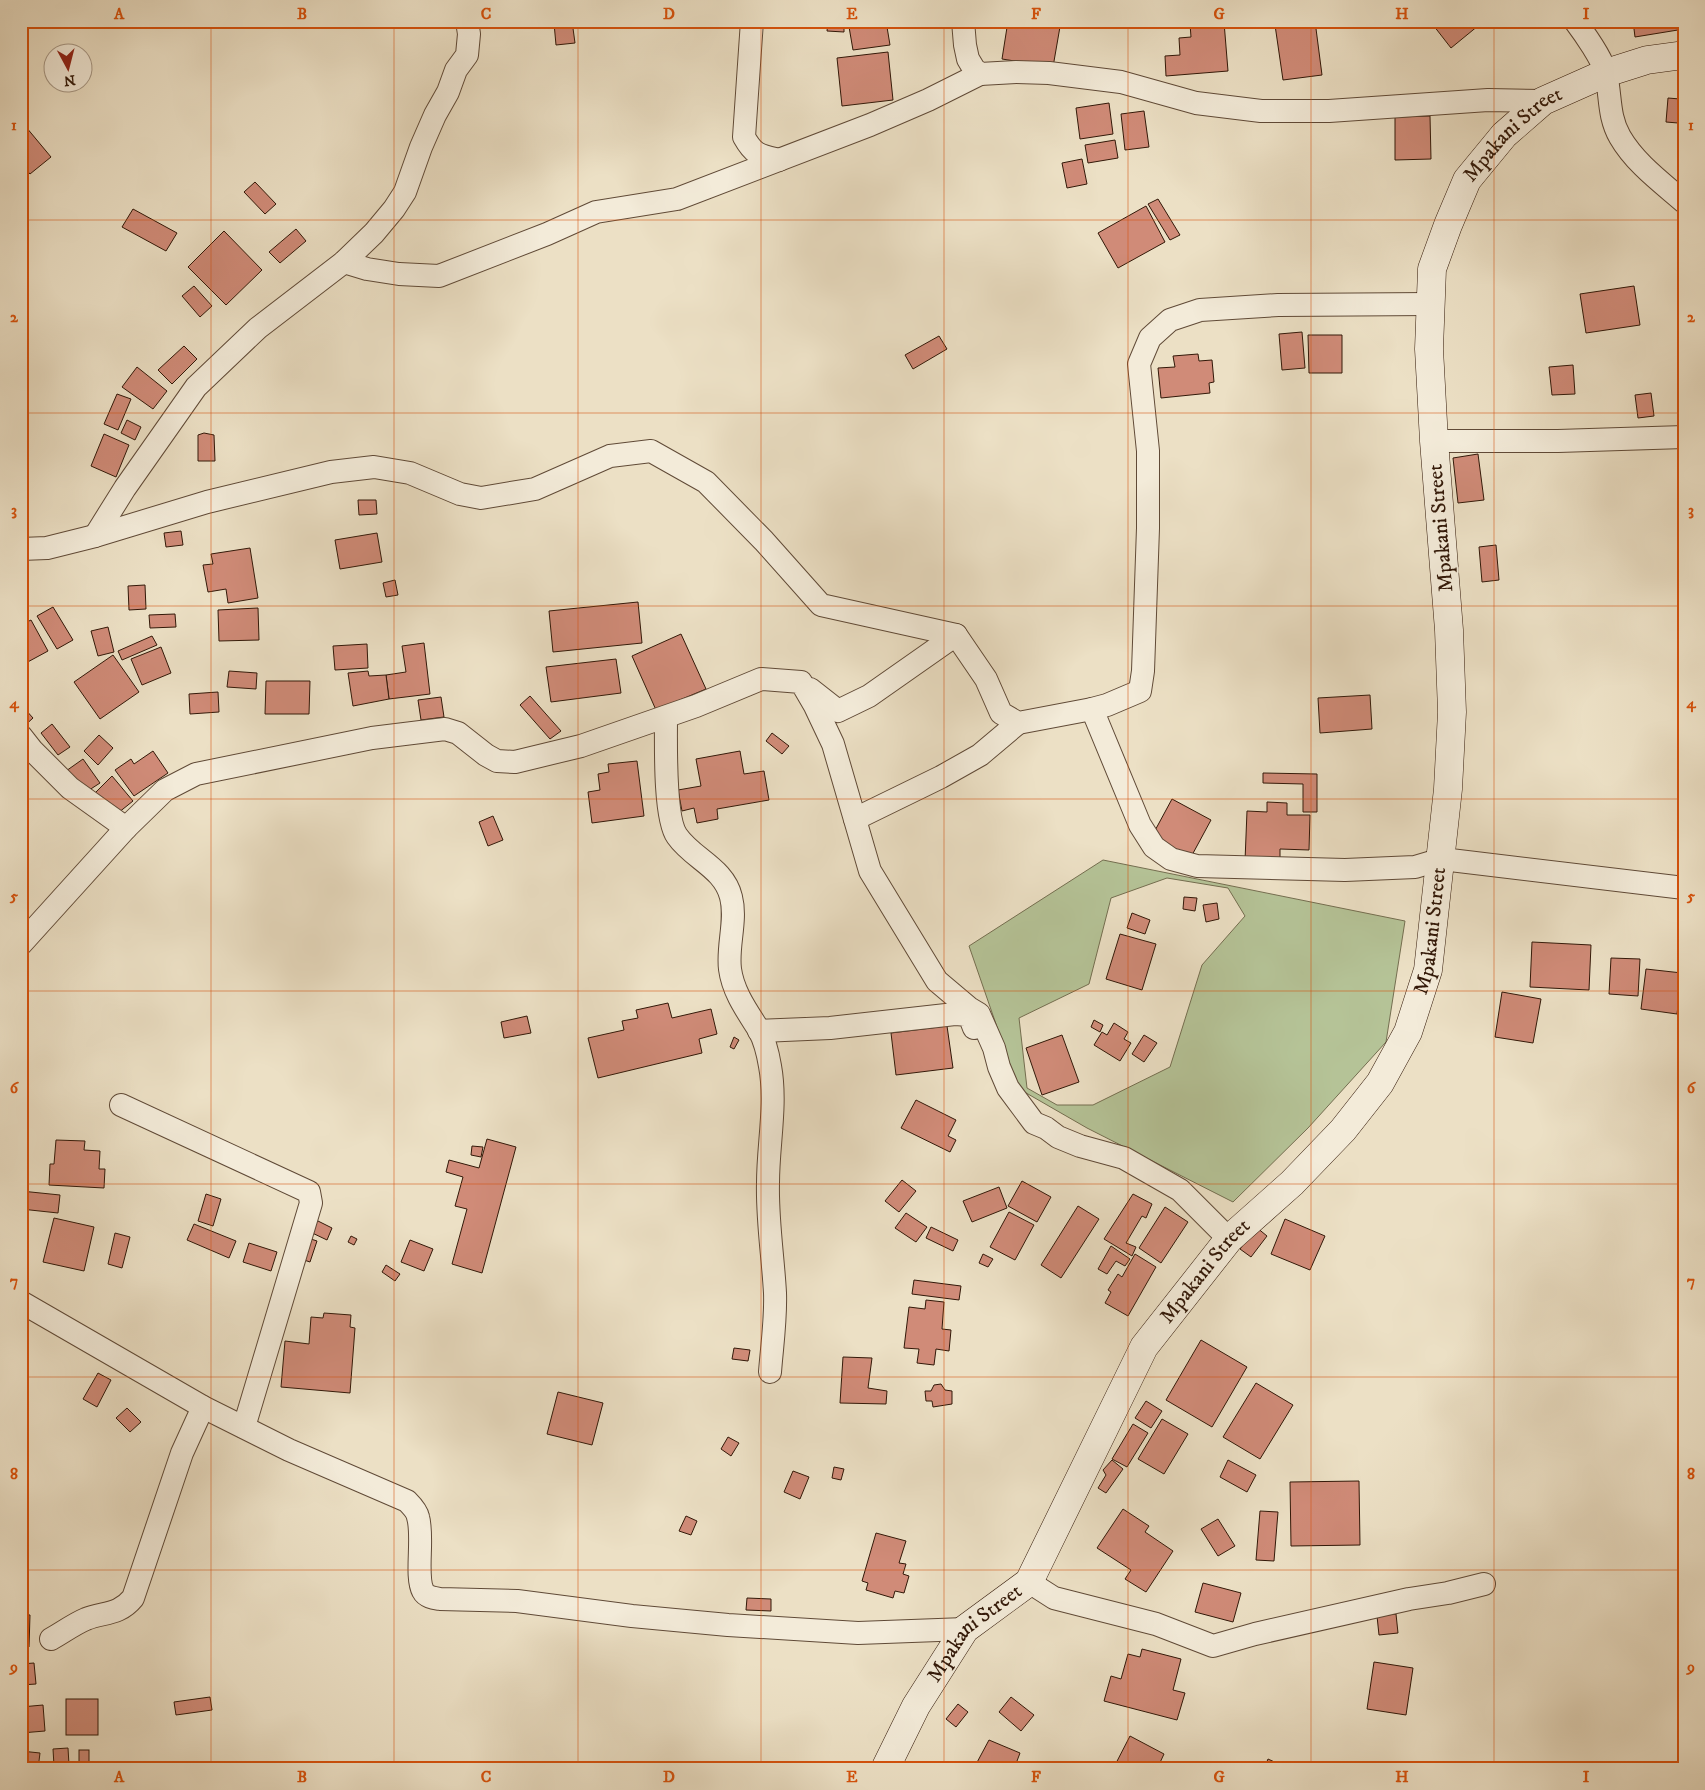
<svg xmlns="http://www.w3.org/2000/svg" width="1705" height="1790" font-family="'IM FELL DW Pica',serif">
  <rect width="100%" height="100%" fill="#ece0c5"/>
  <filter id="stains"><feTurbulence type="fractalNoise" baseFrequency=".004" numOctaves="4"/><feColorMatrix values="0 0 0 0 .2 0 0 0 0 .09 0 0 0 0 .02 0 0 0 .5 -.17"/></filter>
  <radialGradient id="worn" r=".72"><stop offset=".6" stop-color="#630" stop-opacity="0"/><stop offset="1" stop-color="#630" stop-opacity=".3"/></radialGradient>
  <path fill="#b5c397" stroke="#746e50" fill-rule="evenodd" d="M1103,860L1405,921L1386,1042L1308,1128L1233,1202L1087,1128L1021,1090L1015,1079L969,946ZM1167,878L1228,888L1245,916L1202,965L1170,1067L1093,1105H1057L1027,1088L1019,1018L1089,984L1111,898Z"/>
  <g fill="#d08b78" stroke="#321808">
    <path d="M572,21L575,43L556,45L554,23Z"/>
    <path d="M828,21H844V32L827,31Z"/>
    <path d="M848,21H886L890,45L853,50Z"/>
    <path d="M1008,21H1061L1053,67L1002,59Z"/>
    <path d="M1299,21H1315L1322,75L1283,80L1275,25Z"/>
    <path d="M1430,21H1484L1451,48Z"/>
    <path d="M1589,21H1614V22L1589,24Z"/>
    <path d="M1633,21H1684V29L1635,37Z"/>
    <path d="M1224,22L1228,71L1166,76L1165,56L1180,55L1179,38L1191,37L1190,24Z"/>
    <path d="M888,52L893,100L842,106L837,58Z"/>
    <path d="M1668,98L1680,99L1678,123L1666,122Z"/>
    <path d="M1109,103L1113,134L1080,139L1076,108Z"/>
    <path d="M1144,111L1149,147L1125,150L1121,114Z"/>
    <path d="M1430,116L1431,159L1395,160V117Z"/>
    <path d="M21,121L51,157L30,174L21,164Z"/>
    <path d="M1115,140L1118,158L1088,163L1085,145Z"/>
    <path d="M1082,159L1087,184L1067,188L1062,163Z"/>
    <path d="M255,182L276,204L265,214L244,192Z"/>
    <path d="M1158,199L1180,235L1170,240L1148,204Z"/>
    <path d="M1146,206L1165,242L1118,268L1098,233Z"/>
    <path d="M133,209L177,233L166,251L122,227Z"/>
    <path d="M296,229L306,241L280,263L269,252Z"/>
    <path d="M224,231L262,270L226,305L188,267Z"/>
    <path d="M194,286L212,306L200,317L182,296Z"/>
    <path d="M1634,286L1640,325L1586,333L1580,294Z"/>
    <path d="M1302,332L1305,368L1282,370L1279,334Z"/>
    <path d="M1308,335H1342V373H1309Z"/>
    <path d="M939,336L947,349L913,369L905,355Z"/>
    <path d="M184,346L197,359L172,384L158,370Z"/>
    <path d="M1198,354L1199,361L1212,360L1214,382L1209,383L1210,393L1161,398L1158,368L1175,367L1173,356Z"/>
    <path d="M1573,365L1575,394L1552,395L1549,367Z"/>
    <path d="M137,367L167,391L153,409L122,387Z"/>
    <path d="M1651,393L1654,416L1638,418L1635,395Z"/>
    <path d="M117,394L131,399L118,430L104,424Z"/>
    <path d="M127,420L141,427L135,440L121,433Z"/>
    <path d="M204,433L214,435L215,461H198V435Z"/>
    <path d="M104,434L129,445L116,477L91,466Z"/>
    <path d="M1478,454L1484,500L1458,503L1453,458Z"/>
    <path d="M358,500H376L377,514L359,515Z"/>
    <path d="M181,531L183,545L166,547L164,533Z"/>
    <path d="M377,533L382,562L340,569L335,540Z"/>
    <path d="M1496,545L1499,580L1482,582L1479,547Z"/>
    <path d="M250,548L258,598L228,603L226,589L208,592L203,565L213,564L211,554Z"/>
    <path d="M395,580L398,595L386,597L383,583Z"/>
    <path d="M145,585L146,609L129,610L128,586Z"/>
    <path d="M638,602L642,643L553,652L549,611Z"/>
    <path d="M53,607L73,640L57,649L37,616Z"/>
    <path d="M258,608L259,640L219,641L218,610Z"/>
    <path d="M175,614L176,627L150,628L149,615Z"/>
    <path d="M31,620L48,651L24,664L21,659V625Z"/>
    <path d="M108,627L114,652L98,656L91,631Z"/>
    <path d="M681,634L706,689L656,710L632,656Z"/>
    <path d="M152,636L157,645L122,660L118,651Z"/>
    <path d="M424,643L430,694L389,699L386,675L406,672L402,646Z"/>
    <path d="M367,644L368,668L335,670L333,646Z"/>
    <path d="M161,647L171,673L142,685L131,659Z"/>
    <path d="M113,655L139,692L100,719L74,682Z"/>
    <path d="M616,659L621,693L551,702L546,667Z"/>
    <path d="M229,671L257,673L256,689L227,687Z"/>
    <path d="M368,671L369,676L386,675L389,699L353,706L348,673Z"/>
    <path d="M266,681H310L309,714H265Z"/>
    <path d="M218,692L219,712L190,714L189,694Z"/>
    <path d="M1370,695L1372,729L1320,733L1318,698Z"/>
    <path d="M530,696L561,731L550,739L520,705Z"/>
    <path d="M441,697L444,717L421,720L418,700Z"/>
    <path d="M24,708L33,718L21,729V710Z"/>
    <path d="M52,724L70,747L58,755L41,733Z"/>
    <path d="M772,733L789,746L782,754L766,741Z"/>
    <path d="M99,735L113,748L98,765L84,751Z"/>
    <path d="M153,751L168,773L134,796L115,770L131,759L134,764Z"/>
    <path d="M740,751L744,774L764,771L769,800L717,809L718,819L697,823L694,808L682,811L678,790L701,786L696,759Z"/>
    <path d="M83,759L100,783L83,794L66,771Z"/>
    <path d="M637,761L644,816L592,823L588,792L600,790L598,774L609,772L608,764Z"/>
    <path d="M1263,773L1317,774V812H1303V784L1263,783Z"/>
    <path d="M112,776L133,801L118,813L95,793Z"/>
    <path d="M1172,799L1211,820L1191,857L1152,836Z"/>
    <path d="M1267,802L1287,803V815H1310L1309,850L1280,849V862L1245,861L1247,811L1267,812Z"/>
    <path d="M493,816L503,840L488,846L479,822Z"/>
    <path d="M1184,897L1197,898L1195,911L1183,909Z"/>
    <path d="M1217,903L1219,919L1206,922L1203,905Z"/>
    <path d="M1132,913L1150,920L1145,934L1127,928Z"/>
    <path d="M1120,934L1156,944L1142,990L1106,979Z"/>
    <path d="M1532,942L1591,945L1589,990L1530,987Z"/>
    <path d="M1611,958L1640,959L1638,996L1609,994Z"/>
    <path d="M1646,969L1682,973L1677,1014L1641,1009Z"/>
    <path d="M1502,992L1541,999L1533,1043L1495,1037Z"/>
    <path d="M668,1003L672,1018L711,1009L717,1034L699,1039L702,1053L598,1078L588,1038L624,1030L622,1021L638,1018L636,1010Z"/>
    <path d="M527,1016L531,1033L504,1038L501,1022Z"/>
    <path d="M1094,1020L1103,1025L1100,1032L1091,1027Z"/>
    <path d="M1114,1023L1128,1032L1124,1039L1131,1043L1120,1061L1094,1045L1102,1032L1107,1035Z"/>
    <path d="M947,1026L953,1068L896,1075L891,1033Z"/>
    <path d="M1062,1035L1079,1082L1042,1095L1026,1048Z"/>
    <path d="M1144,1035L1157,1043L1144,1062L1132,1054Z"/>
    <path d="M734,1037L739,1040L734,1049L730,1047Z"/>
    <path d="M916,1100L956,1120L948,1136L956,1140L950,1152L901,1128Z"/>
    <path d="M487,1139L516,1147L482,1273L452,1264L467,1209L455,1206L463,1177L446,1172L449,1160L479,1168Z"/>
    <path d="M56,1140L85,1141L84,1150L100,1151L99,1169H105L104,1188L49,1185L50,1164H54Z"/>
    <path d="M472,1146L483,1147L481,1157L471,1155Z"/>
    <path d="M902,1180L916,1191L899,1212L885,1201Z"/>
    <path d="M1022,1181L1051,1197L1037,1222L1008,1206Z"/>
    <path d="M999,1187L1007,1208L972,1222L963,1201Z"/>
    <path d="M21,1191L60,1195L58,1213L21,1209Z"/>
    <path d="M206,1194L221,1199L213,1226L198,1221Z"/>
    <path d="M1133,1194L1152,1204L1146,1218L1142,1216L1126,1243L1136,1247L1132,1256L1104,1239Z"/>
    <path d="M1078,1206L1099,1219L1061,1278L1041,1265Z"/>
    <path d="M1165,1207L1188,1222L1161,1263L1139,1248Z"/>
    <path d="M1009,1212L1034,1225L1015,1260L990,1247Z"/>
    <path d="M906,1213L927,1227L916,1242L895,1228Z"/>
    <path d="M54,1218L94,1227L84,1271L43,1262Z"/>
    <path d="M312,1218L332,1228L327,1240L306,1230Z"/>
    <path d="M1285,1219L1325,1236L1310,1270L1271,1254Z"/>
    <path d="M194,1224L236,1241L229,1258L187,1240Z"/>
    <path d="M931,1227L958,1240L953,1251L926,1238Z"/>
    <path d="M1256,1227L1267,1236L1251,1257L1240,1249Z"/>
    <path d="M115,1233L130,1237L122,1268L108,1264Z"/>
    <path d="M351,1236L357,1239L354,1245L348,1242Z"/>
    <path d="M305,1237L317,1241L310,1262L298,1258Z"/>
    <path d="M410,1240L433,1249L424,1271L401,1262Z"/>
    <path d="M249,1243L277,1252L271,1271L243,1262Z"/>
    <path d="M1111,1246L1130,1259L1125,1266L1116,1261L1107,1274L1098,1269Z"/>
    <path d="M983,1254L993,1259L988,1267L979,1263Z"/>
    <path d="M1135,1254L1156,1267L1128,1316L1105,1303L1111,1292L1108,1290L1118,1274L1122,1277Z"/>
    <path d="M386,1265L400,1274L395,1281L382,1272Z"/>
    <path d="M914,1280L961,1286L959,1300L912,1294Z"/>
    <path d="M926,1300L944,1302L942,1329L951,1330L949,1351L936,1349L934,1365L917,1363L919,1349L904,1348L909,1307L925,1309Z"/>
    <path d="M324,1313L351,1315L350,1327L355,1328L350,1393L281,1387L285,1341L309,1344L311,1317L323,1318Z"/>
    <path d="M1201,1340L1247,1367L1212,1427L1166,1400Z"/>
    <path d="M734,1348L750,1350L748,1361L732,1359Z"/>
    <path d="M843,1357L872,1358L868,1388L887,1391L886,1404L840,1403Z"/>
    <path d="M98,1373L111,1380L97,1407L83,1399Z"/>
    <path d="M1256,1383L1293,1405L1260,1459L1223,1437Z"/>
    <path d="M941,1384L945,1390L952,1391V1404L933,1407L932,1401H926L925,1391H931L934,1385Z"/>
    <path d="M558,1392L603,1403L592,1445L547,1434Z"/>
    <path d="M1146,1401L1162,1411L1151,1428L1135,1418Z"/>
    <path d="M127,1408L141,1422L130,1432L116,1418Z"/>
    <path d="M1162,1419L1188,1434L1164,1474L1138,1459Z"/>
    <path d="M1133,1424L1148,1433L1127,1467L1112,1459Z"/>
    <path d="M728,1437L739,1443L731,1456L721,1449Z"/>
    <path d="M1112,1460L1123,1469L1106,1493L1098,1488L1106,1475L1103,1470Z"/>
    <path d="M1228,1460L1256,1475L1247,1492L1220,1477Z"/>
    <path d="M834,1467L844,1469L841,1480L832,1478Z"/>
    <path d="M793,1471L809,1477L800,1499L784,1492Z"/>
    <path d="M1359,1481L1360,1545L1291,1546L1290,1482Z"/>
    <path d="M1123,1509L1149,1526L1145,1532L1173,1551L1146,1592L1125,1579L1131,1570L1097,1548Z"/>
    <path d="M1260,1511L1278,1512L1274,1561L1256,1560Z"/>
    <path d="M686,1516L697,1521L691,1535L679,1531Z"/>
    <path d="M1218,1519L1235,1546L1218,1556L1201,1529Z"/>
    <path d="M876,1533L906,1541L899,1563L906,1564L903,1574L909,1576L904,1593L895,1591L893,1598L866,1590L868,1583L862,1581Z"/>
    <path d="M1203,1583L1241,1593L1233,1622L1195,1612Z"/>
    <path d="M747,1598L771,1599V1611L746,1610Z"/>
    <path d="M21,1614L30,1615L29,1647H21Z"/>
    <path d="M1396,1614L1398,1633L1379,1635L1377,1616Z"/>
    <path d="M1142,1649L1181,1659L1173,1690L1185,1693L1177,1720L1104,1701L1111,1676L1121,1679L1128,1654L1140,1657Z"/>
    <path d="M1374,1662L1413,1668L1406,1715L1367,1709Z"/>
    <path d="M34,1663L36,1684L21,1685V1664Z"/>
    <path d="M210,1697L212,1710L176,1715L174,1702Z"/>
    <path d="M1011,1697L1034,1715L1021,1731L999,1712Z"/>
    <rect x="66" y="1699" width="32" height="36"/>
    <path d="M958,1704L968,1712L956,1727L946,1719Z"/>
    <path d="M43,1705L45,1731L21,1733V1707Z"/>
    <path d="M1130,1736L1164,1754L1157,1769H1113Z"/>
    <path d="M989,1740L1020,1753L1014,1769L974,1768Z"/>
    <path d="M68,1748L69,1765L54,1766L53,1749Z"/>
    <rect x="79" y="1750" width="10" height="19"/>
    <path d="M21,1751L40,1753L38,1769H21Z"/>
    <path d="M1268,1759L1281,1765L1279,1769H1264Z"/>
  </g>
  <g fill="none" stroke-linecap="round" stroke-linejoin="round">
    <g stroke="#604a37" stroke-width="24">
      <g id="street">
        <path d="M752,21L744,137C754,155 759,155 779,160"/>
        <path d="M963,21L965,45L968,59L974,69L980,74L1016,72L1049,73L1121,82L1196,103L1261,111H1329L1488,100L1543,101"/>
        <path d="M1575,21C1584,33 1603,60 1606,74C1611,96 1608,116 1620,137C1635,163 1661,182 1684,202"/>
        <path d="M344,262L367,269L399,274L439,276L547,234L596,212L677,199L870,125L928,100L980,74"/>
        <path d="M1434,441H1558L1684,437"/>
        <path d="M95,536L125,488L196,387L258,328L344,262L374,233L394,209L405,192L421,147L435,115L448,92L456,70L467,55L469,34L467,21"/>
        <path d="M21,549L47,548L95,536L207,502L331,472L374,467L410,473L460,494L481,498L535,489L610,456L651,451L706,482L764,541L821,605L956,635"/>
        <path d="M810,689L838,711L869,696L956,635L986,679L1001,713L1018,723L1092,709L1107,705L1140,691L1143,671L1148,528V451L1139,364L1150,338L1170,320L1200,310L1278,305L1431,304"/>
        <path d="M1092,709L1140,825L1154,847L1171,859L1197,866L1345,870L1415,867L1442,859L1684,888"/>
        <path d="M666,717C666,742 664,818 677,836C693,859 724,868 731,897C737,920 727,946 730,969C733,992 747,1011 759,1030C765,1041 768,1054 770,1066C777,1104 768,1144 768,1183C767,1220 773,1256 775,1293C776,1319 772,1346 770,1372"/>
        <path d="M21,736L32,750L70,788L126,828"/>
        <path d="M855,819L941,777L980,755L1018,723"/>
        <path d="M21,944L126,828L165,790L196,774L372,738L445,729L458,733L486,755L497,761L515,762L581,746L696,706L761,679L801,682L815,706L833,744L870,871L937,981L969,1008L979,1014L994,1048L999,1067L1008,1088L1034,1123L1046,1128L1058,1137L1080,1146L1124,1158L1180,1190L1229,1239"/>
        <path d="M759,1031L830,1028L955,1014L969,1015L974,1028"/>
        <path d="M121,1105L309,1192L311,1203L244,1427"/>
        <path d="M21,1302L203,1407L289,1450L407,1501C411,1505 417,1511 418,1517C424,1537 415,1576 423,1591C426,1597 434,1598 440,1599L517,1601L632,1616L728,1625L858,1633L965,1629"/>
        <path d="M1029,1582L1054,1598L1156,1624L1213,1646L1255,1634L1409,1599L1448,1593L1484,1584"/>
        <path d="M51,1639C62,1633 74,1624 86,1619C104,1612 119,1615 133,1598L182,1453L203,1407"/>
      </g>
    </g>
    <g stroke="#321808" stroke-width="29">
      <g id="secondary">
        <path id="s1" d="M885,1769L916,1706L965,1629L1029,1582L1144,1347L1229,1239L1292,1183L1343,1130L1380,1083L1408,1032L1428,970L1448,789L1452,712L1449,630L1434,441L1429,349L1432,269L1448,225L1467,180L1504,135L1543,101L1606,73L1647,60L1684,55"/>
      </g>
    </g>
    <use href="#street" stroke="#f3ebd9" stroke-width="22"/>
    <use href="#secondary" stroke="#f3ebd9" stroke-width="28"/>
  </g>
  <path fill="none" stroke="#d6520c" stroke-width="1" stroke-opacity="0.55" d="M211,21V1769M394,21V1769M578,21V1769M761,21V1769M944,21V1769M1128,21V1769M1311,21V1769M1494,21V1769M21,220H1684M21,413H1684M21,606H1684M21,799H1684M21,991H1684M21,1184H1684M21,1377H1684M21,1570H1684"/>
  <g text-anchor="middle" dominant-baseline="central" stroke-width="4" stroke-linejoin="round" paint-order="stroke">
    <g font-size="21" fill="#321808" stroke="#f3ebd9">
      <text stroke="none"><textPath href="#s1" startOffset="1845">Mpakani Street</textPath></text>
      <text transform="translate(1441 528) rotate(-95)">Mpakani Street</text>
      <text stroke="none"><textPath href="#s1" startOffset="1020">Mpakani Street</textPath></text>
      <text stroke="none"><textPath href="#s1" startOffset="600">Mpakani Street</textPath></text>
      <text stroke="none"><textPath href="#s1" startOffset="165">Mpakani Street</textPath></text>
    </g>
  </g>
  <rect width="1705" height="1790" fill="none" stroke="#ece0c5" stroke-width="55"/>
  <g transform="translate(68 68) rotate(173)"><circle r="24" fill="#f3ebd9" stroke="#a69785"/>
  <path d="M0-4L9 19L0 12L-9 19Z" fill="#8f2418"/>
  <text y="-8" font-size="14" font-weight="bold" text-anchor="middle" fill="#321808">N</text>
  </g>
  <rect x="28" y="28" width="1650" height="1734" fill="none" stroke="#d6520c" stroke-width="2"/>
  <g font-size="16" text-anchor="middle" font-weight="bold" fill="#d6520c">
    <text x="119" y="19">A</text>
    <text x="302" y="19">B</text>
    <text x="486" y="19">C</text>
    <text x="669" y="19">D</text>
    <text x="852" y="19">E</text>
    <text x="1036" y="19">F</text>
    <text x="1219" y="19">G</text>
    <text x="1402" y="19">H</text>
    <text x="1586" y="19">I</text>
    <text x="14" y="130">1</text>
    <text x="1691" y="130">1</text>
    <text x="14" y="322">2</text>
    <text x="1691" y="322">2</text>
    <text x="14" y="515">3</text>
    <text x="1691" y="515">3</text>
    <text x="14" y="708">4</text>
    <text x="1691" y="708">4</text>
    <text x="14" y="901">5</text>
    <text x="1691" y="901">5</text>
    <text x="14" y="1093">6</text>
    <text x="1691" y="1093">6</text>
    <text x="14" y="1286">7</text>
    <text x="1691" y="1286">7</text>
    <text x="14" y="1479">8</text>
    <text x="1691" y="1479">8</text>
    <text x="14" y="1672">9</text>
    <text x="1691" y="1672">9</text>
    <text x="119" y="1782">A</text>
    <text x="302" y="1782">B</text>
    <text x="486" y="1782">C</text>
    <text x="669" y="1782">D</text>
    <text x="852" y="1782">E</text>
    <text x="1036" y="1782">F</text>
    <text x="1219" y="1782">G</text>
    <text x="1402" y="1782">H</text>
    <text x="1586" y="1782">I</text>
  </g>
  <rect width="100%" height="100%" filter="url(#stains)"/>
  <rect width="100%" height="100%" fill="url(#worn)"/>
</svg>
